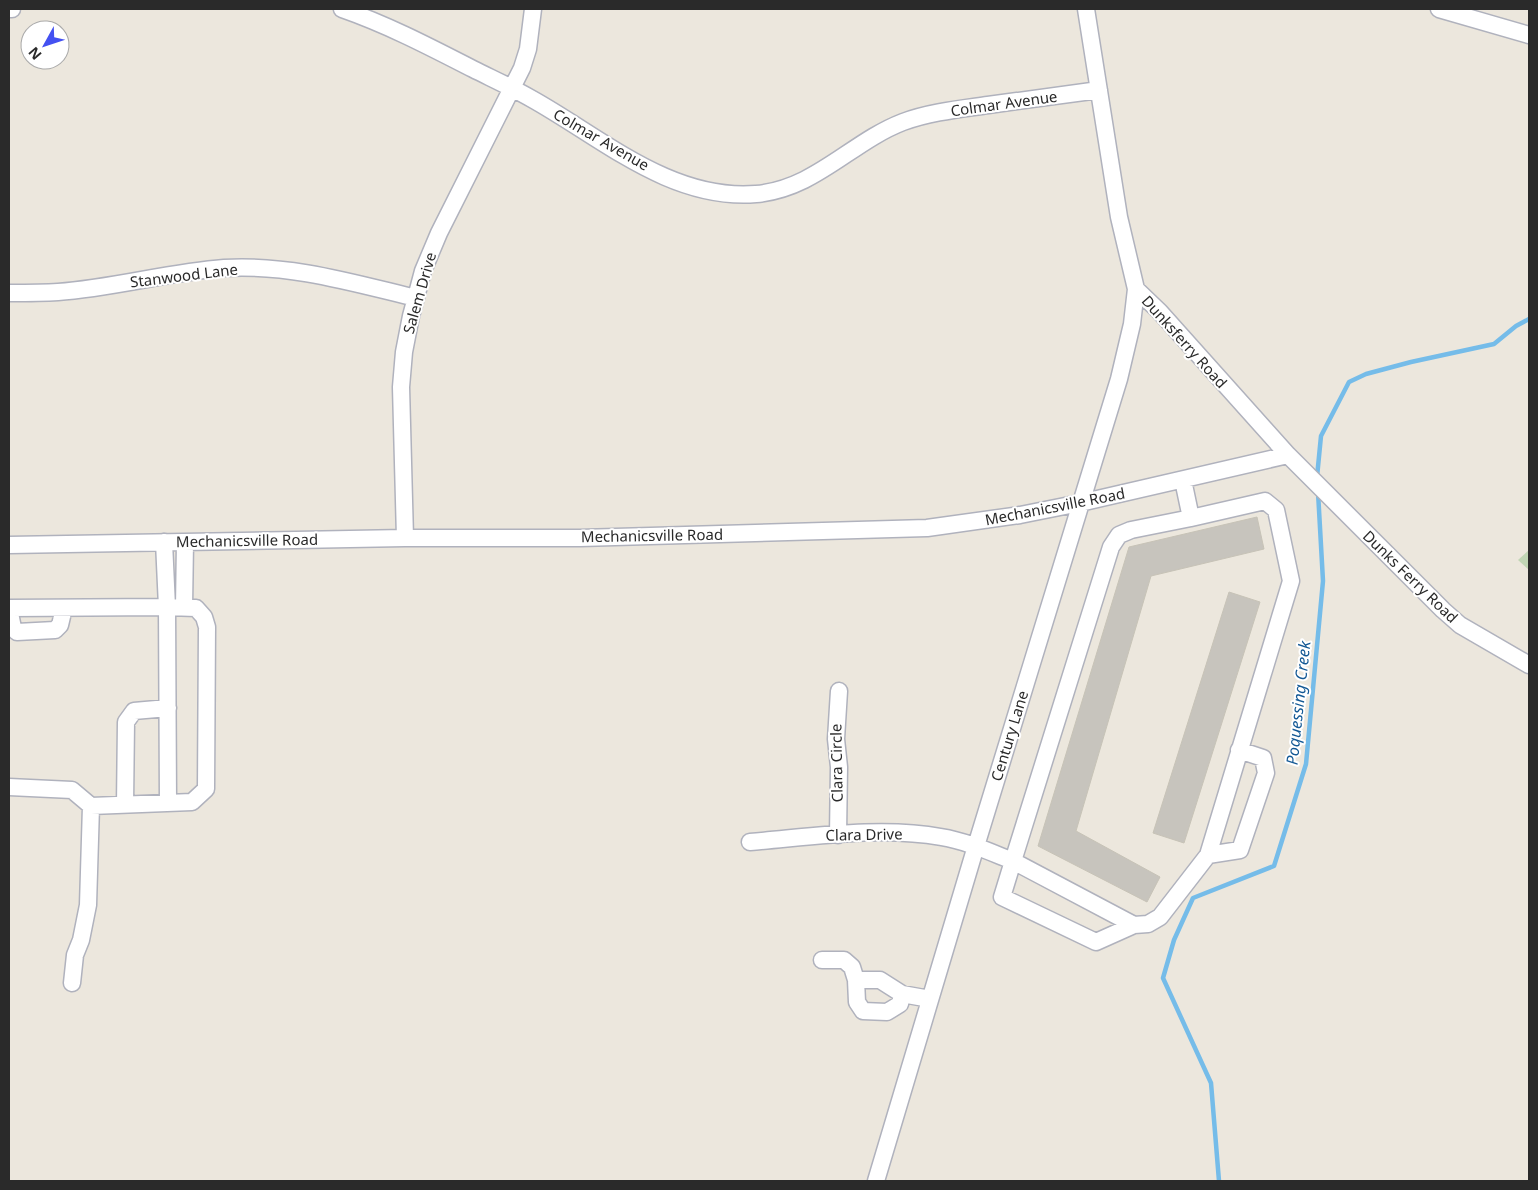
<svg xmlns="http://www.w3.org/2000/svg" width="1538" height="1190" font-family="'Noto Sans',sans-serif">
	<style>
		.cemetery { fill: #c1d5b5 }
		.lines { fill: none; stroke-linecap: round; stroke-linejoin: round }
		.stream { stroke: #75bce9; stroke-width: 4.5 }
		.building { fill: #c7c4bd; stroke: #c7c3b7 }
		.minor-casing { stroke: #b0b2bd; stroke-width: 19 }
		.minor { stroke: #fff; stroke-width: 16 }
		.labels { text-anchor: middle; stroke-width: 4; stroke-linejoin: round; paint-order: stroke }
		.street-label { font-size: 15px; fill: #2a2a2a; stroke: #fff }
		.water-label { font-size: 16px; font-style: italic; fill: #145995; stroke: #fff }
	</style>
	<rect width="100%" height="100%" fill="#ece7dd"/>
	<!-- cemetery -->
	<path class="cemetery" d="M1529,550V570L1518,560Z"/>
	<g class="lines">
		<!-- stream -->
		<path class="stream" d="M1317,477L1321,436L1349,382L1366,374L1411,362L1494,344L1516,326L1529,319
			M1219,1181L1211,1083L1163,978L1174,940L1193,898L1274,866L1306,764L1323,581L1318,492"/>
	</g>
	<!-- building -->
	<path class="building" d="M1257,517L1264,549L1151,576L1076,831L1160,877L1147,902L1038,846L1129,547Z
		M1229,592L1260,602L1184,843L1153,833Z"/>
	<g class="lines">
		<defs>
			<path id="minor" d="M9,9H12
				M342,9C388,25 430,47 473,69C493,79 513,88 532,99C602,138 671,201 756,194C815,189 851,142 903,122C930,112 960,109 988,105C1025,100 1062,95 1099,90
				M1086,9L1119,217L1136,289L1160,312L1288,455L1443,610L1460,625L1529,665
				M1439,9L1529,35
				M9,293C25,293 42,293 58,292C114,288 169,272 224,268C290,264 353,283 416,298
				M405,538L401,387L404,352L411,316L423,271L439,233L522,68L528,49L533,9
				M9,545L405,538H580L927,528L1020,515L1080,503L1288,455
				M184,607L185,542
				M9,608L167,607L164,542
				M9,608L13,628L17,632L55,630L60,625L64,608
				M9,787L72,790L91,806
				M125,805L126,722L134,711L168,708
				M838,835L839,767L836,739L839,691
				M750,842C811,837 880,826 941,837C966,841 990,852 1013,861L1111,547L1119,535L1131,530L1191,518L1183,480
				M1208,855L1240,850L1266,773L1263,758L1239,750
				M1134,925L1096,942L1002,897L1013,861L1134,925L1148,924L1160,917L1208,855L1291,581L1276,510L1265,501L1191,518
				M822,960H844L852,967L856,980H880L902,994L930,999
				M856,980L857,1002L863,1011L887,1012L900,1004L902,994
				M72,983L75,955L81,940L88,905L91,806L192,802L206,789L207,627L204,617L196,608L167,607L168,803
				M876,1181L976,846L1119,379L1132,324L1136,289"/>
		</defs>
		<!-- minor casing -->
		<use href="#minor" class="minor-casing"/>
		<!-- minor -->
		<use href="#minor" class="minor"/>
	</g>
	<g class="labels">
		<!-- street labels -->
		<g class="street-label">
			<text transform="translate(1004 104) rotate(-8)" y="5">Colmar Avenue</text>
			<text transform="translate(601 140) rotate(30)" y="5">Colmar Avenue</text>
			<text transform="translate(184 276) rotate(-7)" y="5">Stanwood Lane</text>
			<text transform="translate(420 293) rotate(-74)" y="5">Salem Drive</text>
			<text transform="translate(1184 342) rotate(48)" y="5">Dunksferry Road</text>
			<text transform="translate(1055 507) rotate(-11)" y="5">Mechanicsville Road</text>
			<text transform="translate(652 536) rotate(-1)" y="5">Mechanicsville Road</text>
			<text transform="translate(247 541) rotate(-1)" y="5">Mechanicsville Road</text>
			<text transform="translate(1410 577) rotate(44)" y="5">Dunks Ferry Road</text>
			<text transform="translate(1010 736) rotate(-73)" y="5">Century Lane</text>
			<text transform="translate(837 763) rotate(-91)" y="5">Clara Circle</text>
			<text transform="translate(864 835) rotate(-1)" y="5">Clara Drive</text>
		</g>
		<!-- water labels -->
		<g class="water-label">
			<text transform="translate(1298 703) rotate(-84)" y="6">Poquessing Creek</text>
		</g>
	</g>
	<!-- border -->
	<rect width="1538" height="1190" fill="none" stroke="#2a2a2a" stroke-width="20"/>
	<!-- north arrow -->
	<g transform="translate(45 45) rotate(230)"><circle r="24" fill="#ffffff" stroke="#aaaaaa"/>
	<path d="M0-4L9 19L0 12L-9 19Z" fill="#4451f1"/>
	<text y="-8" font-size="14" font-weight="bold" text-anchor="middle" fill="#2a2a2a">N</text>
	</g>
</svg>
